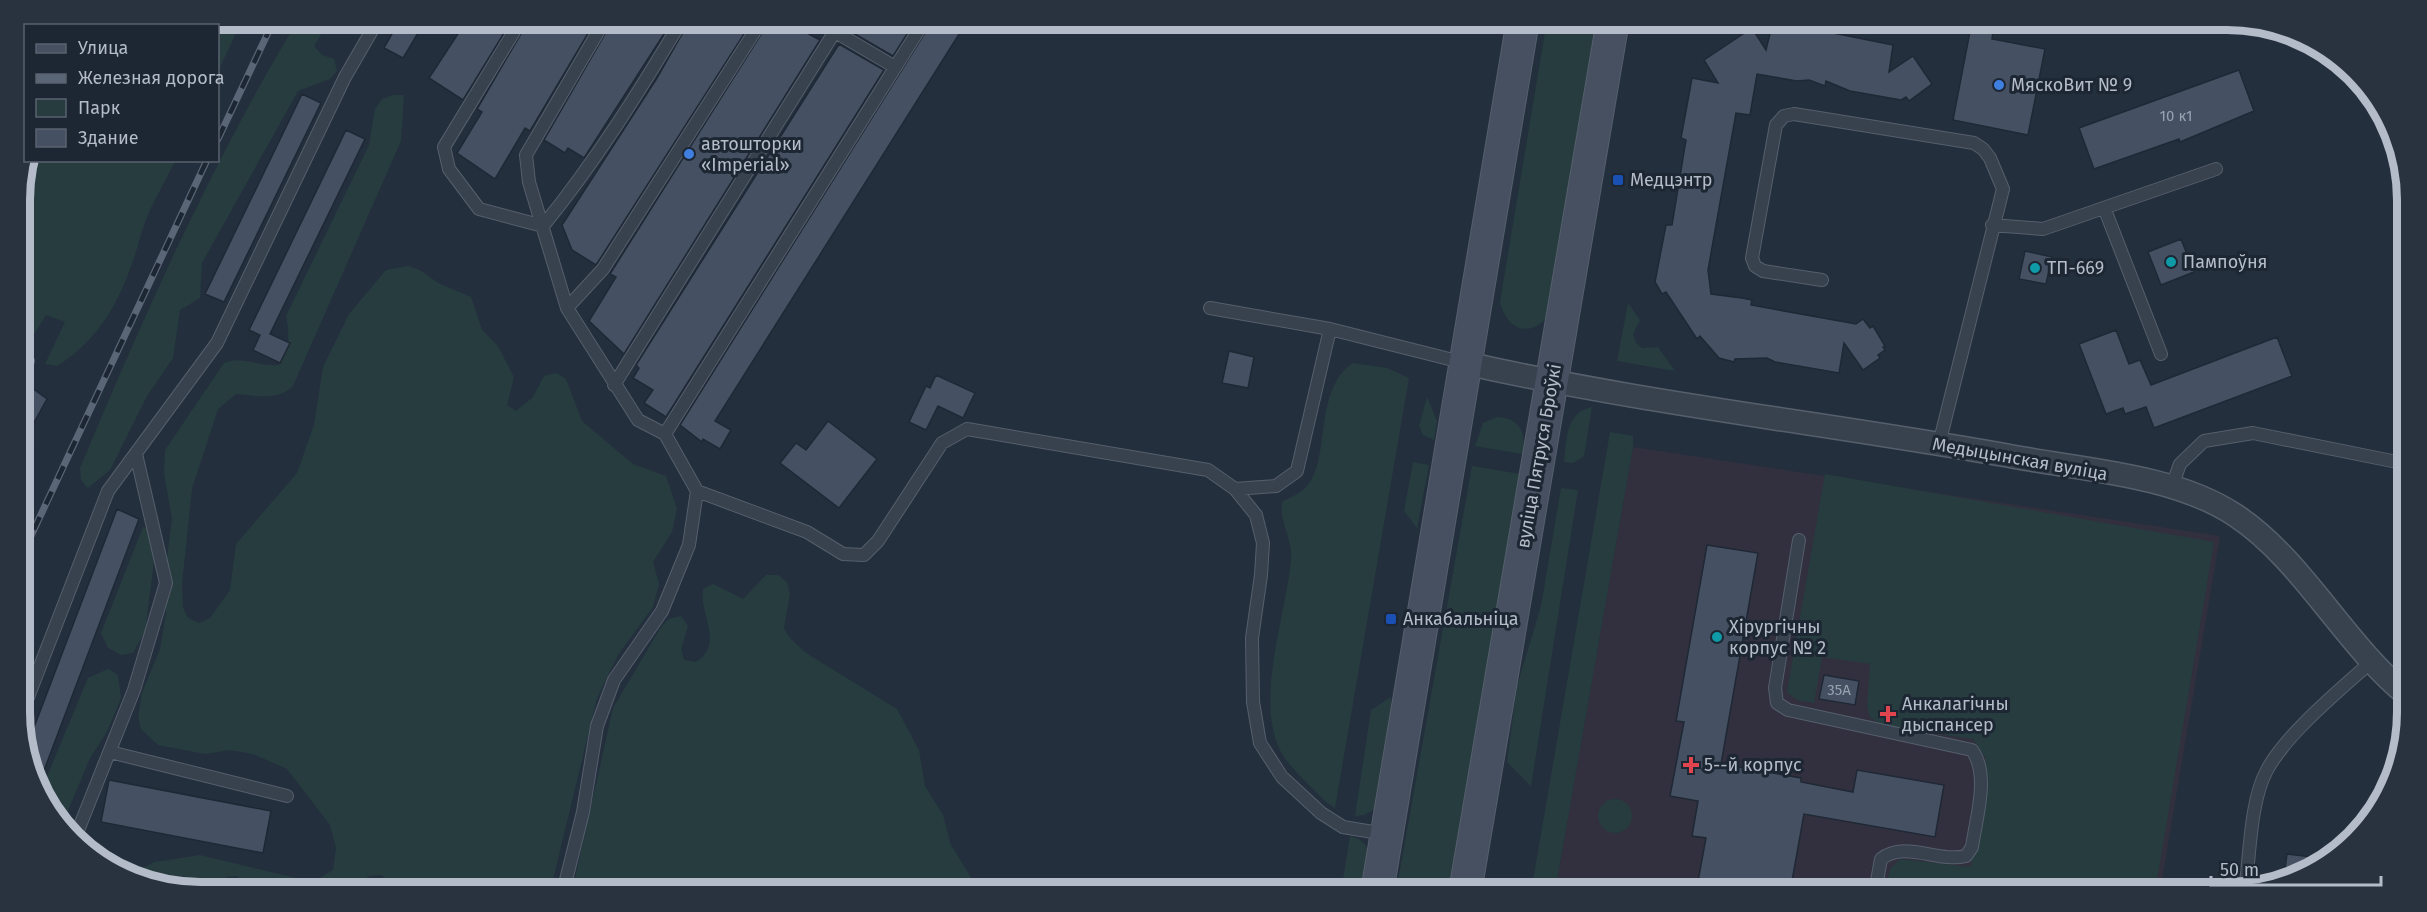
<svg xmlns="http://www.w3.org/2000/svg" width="2427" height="912" font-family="'Fira Sans',sans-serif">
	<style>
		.medical { fill: #32303f }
		.green { fill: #263c3f }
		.building { fill: #455162; stroke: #1f2835; stroke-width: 1.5 }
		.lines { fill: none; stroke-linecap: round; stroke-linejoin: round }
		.lane-casing { stroke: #565f6c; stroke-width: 14 }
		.street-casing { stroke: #565f6c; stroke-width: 25 }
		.secondary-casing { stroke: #565f6c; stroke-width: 34 }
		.lane { stroke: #38414e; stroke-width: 12 }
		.street { stroke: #38414e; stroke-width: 22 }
		.secondary { stroke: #465061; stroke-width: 32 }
		.rail-casing { stroke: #5a6575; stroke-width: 7 }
		.rail { stroke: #1d2633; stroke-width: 4.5; stroke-dasharray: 14; stroke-linecap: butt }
		.shop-dot { fill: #3f7fe0; stroke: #1d2633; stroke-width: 2 }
		.transit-dot { fill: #1a4fb4; stroke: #1d2633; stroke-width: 2 }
		.culture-dot { fill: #0f9aa8; stroke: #1d2633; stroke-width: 2 }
		.health-dot { fill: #e0444e; stroke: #1d2633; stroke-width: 2 }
		.labels { text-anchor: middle; stroke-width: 6; stroke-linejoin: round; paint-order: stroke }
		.number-label { font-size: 15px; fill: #98a1af }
		.poi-label { font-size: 18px; fill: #b4bcc9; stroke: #1d2633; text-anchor: start }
		.street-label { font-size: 18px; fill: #b4bcc9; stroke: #1d2633 }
		.rim { fill: none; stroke: #b4bcc9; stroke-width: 8 }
	</style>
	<rect width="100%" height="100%" fill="#242f3e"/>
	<!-- medical -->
	<path class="medical" d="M1633,447L2220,536L2160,892H1555Z"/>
	<!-- green -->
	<path class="green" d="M200,20H242L218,72V26L170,25Z
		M298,20H330L314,46L322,55L334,59L337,71L330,79L298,91L202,263L200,298L180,310L173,358L147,396L110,470L88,488L81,480L80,468C144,315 212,162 298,20Z
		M1547,20H1599L1549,315C1530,339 1507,330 1500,302Z
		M393,95H404L401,141L293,386C278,401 257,396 236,394L218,409L192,489L182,584L183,607L188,618L199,623L210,618L230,590L236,544L297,473L314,425L323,367L349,314L386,270L408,266L420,270L438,283L471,297L482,330L498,346L514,377L507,405L516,411L533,397L544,376L556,373L566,379L582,421L633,464L666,476L677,509L672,532L653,562L659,584L653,607L618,655L597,698L550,892H403L402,889L381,875L369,876L348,892H245L238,876L226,877L218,886L206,889L184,876C168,881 152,889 137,879L135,872L155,862L200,855L313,882L333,870L336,848L330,825L287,769L253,754L229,750L205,754L158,745L141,729L138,717L142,693L160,649L166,614V566L172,519L164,473L165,450L224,363C241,355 259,367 279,365C290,347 290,337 286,316L369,145L375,109L382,99Z
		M27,161H175C165,183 149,207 142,231C127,286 107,335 57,366L45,364L65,322L46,315L21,355L20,188Z
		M1628,303L1640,320L1633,334L1636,343L1642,348L1658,347L1675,371L1617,361Z
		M1353,363L1387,368L1409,378L1335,808L1326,802C1313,788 1288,767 1280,750C1255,699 1286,615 1291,560C1293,539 1279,523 1282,502C1288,498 1297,495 1303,490C1333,466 1311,390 1353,363Z
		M1427,397L1437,421L1434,440L1423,435L1419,426Z
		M1592,407L1584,456L1573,463L1564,462C1567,439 1565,413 1592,407Z
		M1497,417C1520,418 1526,432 1523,454L1475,446L1483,423Z
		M1610,432L1633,436V447L1555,892H1531Z
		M1413,462L1429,465L1417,528L1404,511Z
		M1472,466L1520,474L1449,892H1396Z
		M1825,474L2214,542L2155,892H1885L1890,869L1900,859L1971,867L1985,775V758L1973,739L1882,726L1870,717L1867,706L1870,664L1822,657L1814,703L1797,700L1787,692Z
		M1561,488L1578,490L1531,786L1507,762L1517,686L1541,606Z
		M143,527L149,530L154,562L145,632L133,653L121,655L108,648L101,633Z
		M766,575H778L787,582L790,594L784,628L789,637L806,653L897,709L919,750L925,786L943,815L951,845L980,892H572L613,708L661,627L669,619L681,616L688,626L681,649L684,660L696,662C725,643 699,616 703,589L713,584L743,599Z
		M108,669L118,675L121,698L107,732L90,758L62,825L43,786L88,678Z
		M1391,697L1392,727L1381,806L1364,815L1355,816L1371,710Z
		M1598 816a17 17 0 1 1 34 0a17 17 0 1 1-34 0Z
		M1350,836C1378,842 1370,871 1366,892H1341Z"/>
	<!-- building -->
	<path class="building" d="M400,20H426L403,58L384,48Z
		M467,20H512L463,100L429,78Z
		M529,20H596L530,131L525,128L495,179L457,153L482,112L477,109Z
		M613,20H673L584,158L568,148L565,153L544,140Z
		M690,20H753L596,265L572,250L562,225L657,78Z
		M770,20H783L820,40L624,354L589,321L616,277L610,274Z
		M854,20H916L893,56L848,30Z
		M933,20H968L715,421L731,430L720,449L703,439L702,442L680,425Z
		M1773,21L1893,45L1889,72L1913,56L1932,84L1909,101L1906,97L1901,100L1850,91L1826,81L1825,86L1809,80L1797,81L1757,74L1750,115L1736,113L1708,270L1711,294L1742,298L1752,300L1751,305L1856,324L1863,319L1870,328L1873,326L1885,346L1883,347L1885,350L1878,355L1880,358L1863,370L1844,343L1839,373L1775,362L1767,358L1735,359L1734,362L1719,358L1700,336L1697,339L1666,292L1662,294L1655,282L1666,225H1672L1686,140L1681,138L1692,78L1718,83L1704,60L1752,28L1766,50Z
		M1972,21L1994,25L1992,39L2045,49L2028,135L1953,120Z
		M839,44L884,70L666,417L644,403L653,390L633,378L639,368L636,365Z
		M2239,70L2254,111L2180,142L2179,139L2094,169L2079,128Z
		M302,94L321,103L224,302L205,294Z
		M346,130L365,139L270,334L290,343L280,363L253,350L260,335L249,330Z
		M2181,239L2194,272L2161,285L2148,252Z
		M2025,251L2052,257L2046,284L2019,279Z
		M2116,330L2129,364L2140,360L2151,385L2277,337L2292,376L2154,428L2146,407L2125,414L2123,408L2106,414L2079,344Z
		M1229,351L1254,357L1248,388L1222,383Z
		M936,375L975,393L963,418L938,406L926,430L909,422L926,386L930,388Z
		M28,385L47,399L21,446V398Z
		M828,421L877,459L839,508L780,463L796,443L806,450Z
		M117,509L139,519L40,781L25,751Z
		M1707,545L1758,553L1721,764L1801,778V782L1853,792L1857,770L1944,785L1935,837L1804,814L1790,892H1696L1706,838L1692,836L1698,801L1670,796L1684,722L1676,721Z
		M1824,675L1859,681L1855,705L1819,699Z
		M109,780L271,811L263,853L101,822Z
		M2287,854L2329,859L2283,883Z"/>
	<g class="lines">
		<defs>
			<path id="lane" d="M521,20L444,147L449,169L479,209L543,226C596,161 639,92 682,20
				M605,20L526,155L529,182L567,308L638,420L665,434L925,20
				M815,20L895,67
				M2105,210L2161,354
				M1992,225L2043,229L2216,169
				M1822,280L1763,271L1755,266L1752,258L1776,125L1784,116L1794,114L1974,143L1983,149L1990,158L2003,189L1939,444
				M567,308L603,269L762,20
				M1210,308L1330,329L1465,363
				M21,374L28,361
				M614,385L842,20
				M2172,486L2180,464L2204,441L2253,433L2407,464
				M1235,489L1276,486L1297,471L1330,329
				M697,491L807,532L843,554L864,555L878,541L942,443L967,429L1208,470L1235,489L1256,515L1263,543L1261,575L1252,638L1253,702L1260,743L1282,777L1321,813L1343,827L1385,834
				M1799,540L1775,688L1777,703L1788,710L1972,750C1990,775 1976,818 1972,847L1966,856C1938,863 1905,840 1881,859L1875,892
				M23,710L108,491L217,343L345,77L378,20
				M110,752L287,796
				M75,838L134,690L166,583L136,454
				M2245,891C2250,855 2250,801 2267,770C2287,733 2340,690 2372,661
				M563,892L583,812L597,726L614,680L662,611L689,545L697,491L665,434"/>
			<path id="street" d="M1465,363C1646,404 1832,424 2015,457C2085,470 2174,475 2235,515C2302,559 2344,644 2407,695"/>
			<path id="secondary" d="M1377,892L1523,20
				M1465,892L1613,20"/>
		</defs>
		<!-- lane casing -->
		<use href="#lane" class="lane-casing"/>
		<!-- street casing -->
		<use href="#street" class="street-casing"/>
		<!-- secondary casing -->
		<use href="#secondary" class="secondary-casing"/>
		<!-- lane -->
		<use href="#lane" class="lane"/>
		<!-- street -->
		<use href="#street" class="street"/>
		<!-- secondary -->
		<use href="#secondary" class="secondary"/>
		<defs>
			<path id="rail" d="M218,139L274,20
				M22,555L207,160"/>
		</defs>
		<!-- rail casing -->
		<use href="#rail" class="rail-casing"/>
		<!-- rail -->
		<use href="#rail" class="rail"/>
	</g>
	<!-- markers -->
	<g class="shop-dot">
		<circle cx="1999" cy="85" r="6"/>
		<circle cx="689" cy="154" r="6"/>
	</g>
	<g class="transit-dot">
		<rect x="1612" y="174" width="12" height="12" rx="3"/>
		<rect x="1385" y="613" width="12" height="12" rx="3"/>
	</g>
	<g class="culture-dot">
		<circle cx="2171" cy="262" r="6"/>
		<circle cx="2035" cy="268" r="6"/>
		<circle cx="1717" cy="637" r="6"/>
	</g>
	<g class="health-dot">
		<path d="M1885 705h6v6h6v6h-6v6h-6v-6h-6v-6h6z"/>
		<path d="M1688 756h6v6h6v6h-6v6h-6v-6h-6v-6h6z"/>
	</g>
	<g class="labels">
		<!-- number labels -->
		<g class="number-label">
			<text x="2176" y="121">10 к1</text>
			<text x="1839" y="695">35А</text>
		</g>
		<!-- poi labels -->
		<g class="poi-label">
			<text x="2011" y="91">МяскоВит № 9</text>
			<text x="701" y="150">автошторки<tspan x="701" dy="21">«Imperial»</tspan></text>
			<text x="1630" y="186">Медцэнтр</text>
			<text x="2183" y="268">Пампоўня</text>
			<text x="2047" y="274">ТП-669</text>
			<text x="1403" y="625">Анкабальніца</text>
			<text x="1729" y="633">Хірургічны<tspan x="1729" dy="21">корпус № 2</tspan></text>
			<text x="1902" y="710">Анкалагічны<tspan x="1902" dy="21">дыспансер</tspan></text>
			<text x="1704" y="771">5--й корпус</text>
		</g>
		<!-- street labels -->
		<g class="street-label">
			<text transform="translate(1539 456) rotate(-80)" y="6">вуліца Пятруся Броўкі</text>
			<text transform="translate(2020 459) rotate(10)" y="6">Медыцынская вуліца</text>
		</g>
	</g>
	<!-- crop -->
	<path d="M0 0H2427V912H0ZM200 30H2227A170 170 0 0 1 2397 200V712A170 170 0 0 1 2227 882H200A170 170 0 0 1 30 712V200A170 170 0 0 1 200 30Z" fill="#29323f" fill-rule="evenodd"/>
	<path class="rim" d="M200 30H2227A170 170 0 0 1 2397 200V712A170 170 0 0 1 2227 882H200A170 170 0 0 1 30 712V200A170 170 0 0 1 200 30Z"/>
	<!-- legend -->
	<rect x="24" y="24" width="195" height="138" fill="#1d2633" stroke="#59626f" stroke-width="1.5"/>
	<rect x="36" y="44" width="30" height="9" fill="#465061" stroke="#59626f" stroke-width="1.5"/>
	<text x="78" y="54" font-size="18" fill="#b4bcc9">Улица</text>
	<rect x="36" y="74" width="30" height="9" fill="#5a6575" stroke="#59626f" stroke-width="1.5"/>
	<text x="78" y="84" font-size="18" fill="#b4bcc9">Железная дорога</text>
	<rect x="36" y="99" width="30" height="18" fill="#263c3f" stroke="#59626f" stroke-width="1.5"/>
	<text x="78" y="114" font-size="18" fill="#b4bcc9">Парк</text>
	<rect x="36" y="129" width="30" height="18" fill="#455162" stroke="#59626f" stroke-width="1.5"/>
	<text x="78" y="144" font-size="18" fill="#b4bcc9">Здание</text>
	<!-- scale -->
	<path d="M2211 876v9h170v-9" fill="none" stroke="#b4bcc9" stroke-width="3"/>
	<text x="2220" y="876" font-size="18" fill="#b4bcc9" stroke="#1d2633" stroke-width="4.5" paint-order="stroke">50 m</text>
</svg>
